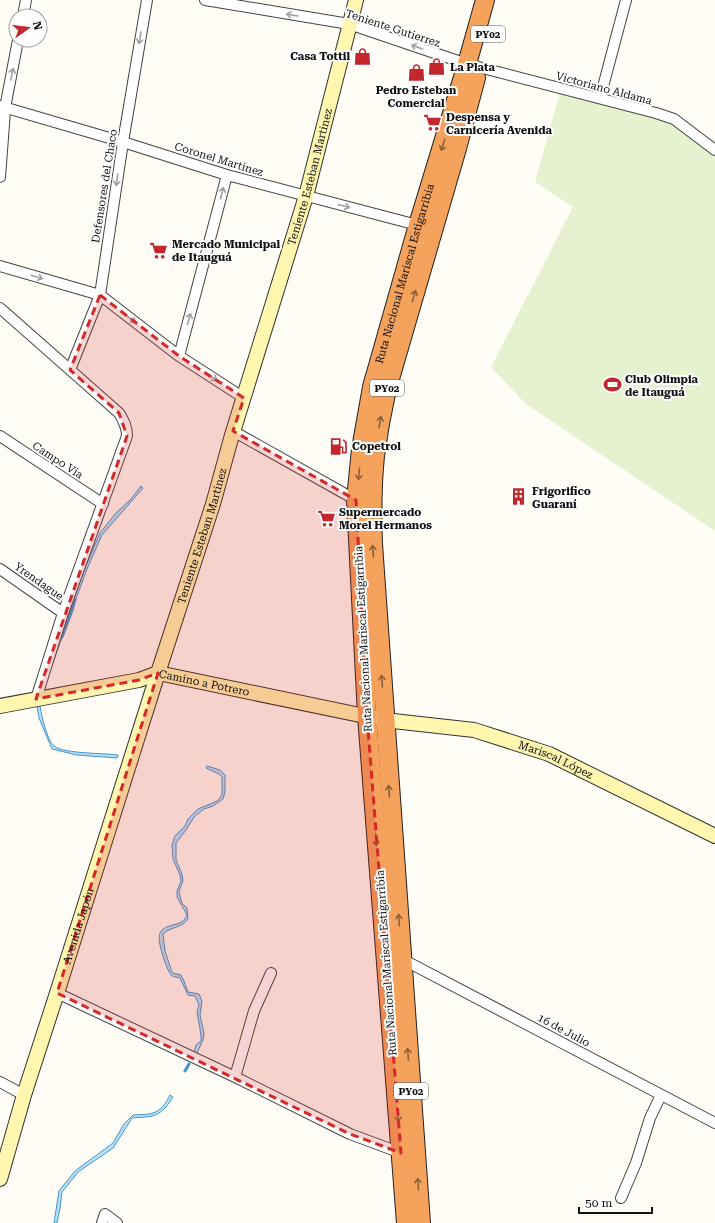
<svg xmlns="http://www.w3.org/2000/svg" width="715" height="1223" font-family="'Roboto Serif',serif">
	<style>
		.pitch { fill: #e6f2cf }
		.water { fill: #b9e0f7; stroke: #3f96cf }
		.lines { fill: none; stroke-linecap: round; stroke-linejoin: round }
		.stream { stroke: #3f96cf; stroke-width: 3 }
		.street-casing { stroke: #444; stroke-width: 12 }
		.secondary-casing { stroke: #333; stroke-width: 16 }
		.highway-casing { stroke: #222; stroke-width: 20 }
		.street { stroke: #fff; stroke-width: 10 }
		.secondary { stroke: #fff6b0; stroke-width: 14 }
		.highway { stroke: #f5a25d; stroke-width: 18 }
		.oneway { stroke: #a0a0a0 }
		.oneway2 { stroke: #8e613b }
		.marked { fill: #d62828; fill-opacity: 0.2; stroke: #d62828; stroke-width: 3; stroke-dasharray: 8 5; stroke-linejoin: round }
		.labels { text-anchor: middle; stroke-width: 4; stroke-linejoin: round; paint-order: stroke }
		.shield { fill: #fff; stroke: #585858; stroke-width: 1 }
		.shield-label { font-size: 10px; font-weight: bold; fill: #111 }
		.street-label { font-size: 11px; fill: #111; stroke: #fff }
		.poi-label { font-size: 11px; font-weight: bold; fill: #111; stroke: #fff; text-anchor: start }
	</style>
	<rect width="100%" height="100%" fill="#fffdf5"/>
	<!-- pitch -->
	<path class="pitch" d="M560,92L676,123L715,152V531L526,404L491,367L573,207L535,182Z"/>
	<!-- water -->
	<path class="water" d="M141,486L143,488L102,535L87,569L48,676L47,675L85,568L100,533L115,514L131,499Z
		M40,705C41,715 47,740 54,746C64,754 104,753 118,755L117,758L77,755L52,749L39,718L37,706Z
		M207,766L220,770L225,775V792L223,799L213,806L204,809L194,817L186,830L176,843V860L182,874L183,881L179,891L180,896L182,903L187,908L188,919C182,928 170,927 163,934L165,951L172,972L173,973L181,975L184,981L188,992L199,994L202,1001L200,1015L204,1033L203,1040L197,1053L194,1052L196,1045L201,1041V1035L197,1012L199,1005L195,996L188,995L180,978C177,977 173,977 171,975C167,970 156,940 160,933C165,922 183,928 187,915L177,897V891L181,881L180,875L173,859L172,845L175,836L185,826L188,819L198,809L217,801L220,798L222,794V777L219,774L206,768Z
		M170,1095L173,1097C166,1108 159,1117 145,1117C140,1118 137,1117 132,1118L113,1148L78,1172L62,1192L60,1208L57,1223H54L59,1191L75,1171L113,1143L124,1124L133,1115C153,1114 160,1115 170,1095Z"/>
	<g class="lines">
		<!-- stream -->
		<path class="stream" d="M71,613L75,600
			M62,637L71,613
			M185,1071L189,1064"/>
		<defs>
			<path id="street" d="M205,0L349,24L467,64L656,113L674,119L715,150
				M23,16L26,0
				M600,98L626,0
				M0,106L123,142L227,175L421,226
				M0,119L5,108L18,40
				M0,177L5,111
				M0,266L100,295L179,356L244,398
				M0,308L119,413C124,421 127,427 127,436L63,613L36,699
				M179,356L227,175
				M70,370L100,295L123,142L147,0
				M233,431L356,500
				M0,436L103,504
				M0,569L63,613
				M402,959L715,1123
				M57,993L235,1077L350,1134L401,1153
				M235,1077L254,1011L271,973
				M0,1082L24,1095
				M621,1198L636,1163L650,1118L661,1095
				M102,1223L105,1214L117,1223"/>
			<g id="secondary">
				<path id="s1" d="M0,706L139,680L158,673L384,720L474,730L549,754L715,836"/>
				<path id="s2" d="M0,1179L24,1095L57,993L158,673L213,504L232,435L306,196L356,0"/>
			</g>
			<g id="highway">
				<path id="s3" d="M406,1223L367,716L356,500L361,449L372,387L418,225L467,64L485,0"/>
				<path d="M421,1223L373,544C372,515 372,485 375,456C378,433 382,411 387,389L456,152L476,78"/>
			</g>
		</defs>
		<!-- street casing -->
		<use href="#street" class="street-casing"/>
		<!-- secondary casing -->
		<use href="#secondary" class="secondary-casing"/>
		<!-- highway casing -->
		<use href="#highway" class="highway-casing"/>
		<!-- street -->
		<use href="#street" class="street"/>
		<!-- secondary -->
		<use href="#secondary" class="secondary"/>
		<!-- highway -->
		<use href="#highway" class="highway"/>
	</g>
	<!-- one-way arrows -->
	<defs><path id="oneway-shaft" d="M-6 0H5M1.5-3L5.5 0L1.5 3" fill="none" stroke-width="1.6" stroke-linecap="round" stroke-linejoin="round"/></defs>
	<g class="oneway">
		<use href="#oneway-shaft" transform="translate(292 15) rotate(-170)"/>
		<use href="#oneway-shaft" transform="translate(140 38) rotate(100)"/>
		<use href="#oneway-shaft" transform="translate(417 47) rotate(-161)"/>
		<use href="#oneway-shaft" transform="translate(12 74) rotate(-79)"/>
		<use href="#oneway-shaft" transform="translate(117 180) rotate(98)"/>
		<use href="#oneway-shaft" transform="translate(222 193) rotate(-75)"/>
		<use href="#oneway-shaft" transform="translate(344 206) rotate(15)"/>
		<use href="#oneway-shaft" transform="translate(37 277) rotate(17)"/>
		<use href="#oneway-shaft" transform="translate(131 319) rotate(38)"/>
		<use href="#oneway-shaft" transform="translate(189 319) rotate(-75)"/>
		<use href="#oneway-shaft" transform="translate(212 377) rotate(33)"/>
	</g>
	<g class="oneway2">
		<use href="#oneway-shaft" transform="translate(443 145) rotate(107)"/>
		<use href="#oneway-shaft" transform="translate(414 296) rotate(-74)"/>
		<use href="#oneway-shaft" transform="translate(380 422) rotate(-80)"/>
		<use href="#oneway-shaft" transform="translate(359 474) rotate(95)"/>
		<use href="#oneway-shaft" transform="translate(373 551) rotate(-94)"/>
		<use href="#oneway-shaft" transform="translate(382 681) rotate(-94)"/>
		<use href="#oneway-shaft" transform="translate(389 791) rotate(-94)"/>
		<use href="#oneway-shaft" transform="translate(376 840) rotate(86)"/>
		<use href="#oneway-shaft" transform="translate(399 920) rotate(-94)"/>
		<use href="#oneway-shaft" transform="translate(408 1054) rotate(-94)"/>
		<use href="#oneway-shaft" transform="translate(398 1116) rotate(85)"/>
		<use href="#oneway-shaft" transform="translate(418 1184) rotate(-94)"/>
	</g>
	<!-- marked area -->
	<path class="marked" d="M100,295L179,356L244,398L233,431L356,500L367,716L401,1153L350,1134L57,993L158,673L139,680L36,699L127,436L119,413L70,370Z"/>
	<!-- icons -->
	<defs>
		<symbol id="shop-bare" viewBox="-9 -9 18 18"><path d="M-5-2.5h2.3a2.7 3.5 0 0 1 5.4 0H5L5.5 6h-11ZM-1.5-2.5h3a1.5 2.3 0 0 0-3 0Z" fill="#c4262e" stroke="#fff" stroke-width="2.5" paint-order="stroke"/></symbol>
		<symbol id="supermarket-bare" viewBox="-9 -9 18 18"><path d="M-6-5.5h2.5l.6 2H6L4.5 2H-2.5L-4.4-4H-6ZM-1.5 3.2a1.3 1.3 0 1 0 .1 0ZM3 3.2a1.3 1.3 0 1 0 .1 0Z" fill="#c4262e" stroke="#fff" stroke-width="2.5" paint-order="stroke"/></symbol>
		<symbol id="stadium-bare" viewBox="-9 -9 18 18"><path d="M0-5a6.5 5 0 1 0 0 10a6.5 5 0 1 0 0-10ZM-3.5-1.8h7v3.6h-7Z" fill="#c4262e" stroke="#fff" stroke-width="2.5" paint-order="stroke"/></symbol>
		<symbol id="fuel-bare" viewBox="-9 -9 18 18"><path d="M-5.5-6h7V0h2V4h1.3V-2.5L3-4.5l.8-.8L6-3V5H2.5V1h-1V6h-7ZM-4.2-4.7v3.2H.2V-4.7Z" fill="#c4262e" stroke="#fff" stroke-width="2.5" paint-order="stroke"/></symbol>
		<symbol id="building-bare" viewBox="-9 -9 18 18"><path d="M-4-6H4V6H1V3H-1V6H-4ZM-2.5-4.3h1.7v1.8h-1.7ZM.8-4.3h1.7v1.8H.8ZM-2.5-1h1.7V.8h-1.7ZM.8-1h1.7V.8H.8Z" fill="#c4262e" stroke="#fff" stroke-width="2.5" paint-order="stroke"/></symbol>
	</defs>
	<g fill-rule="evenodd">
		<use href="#shop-bare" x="350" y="44" width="25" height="25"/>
		<use href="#shop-bare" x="424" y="54" width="25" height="25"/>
		<use href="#shop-bare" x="404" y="60" width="25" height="25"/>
		<use href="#supermarket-bare" x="420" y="110" width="25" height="25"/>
		<use href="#supermarket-bare" x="146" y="238" width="25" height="25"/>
		<use href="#stadium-bare" x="600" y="372" width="25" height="25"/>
		<use href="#fuel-bare" x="326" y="434" width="25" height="25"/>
		<use href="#building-bare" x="506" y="484" width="25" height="25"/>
		<use href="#supermarket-bare" x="314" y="506" width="25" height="25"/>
	</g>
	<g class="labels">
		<!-- shield labels -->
		<g class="shield">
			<rect x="471" y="26" width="34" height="16" rx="3"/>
			<rect x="370" y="380" width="34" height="16" rx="3"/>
			<rect x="394" y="1083" width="34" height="16" rx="3"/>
		</g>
		<g class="shield-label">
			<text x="488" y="38">PY02</text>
			<text x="387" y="392">PY02</text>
			<text x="411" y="1095">PY02</text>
		</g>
		<!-- street labels -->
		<g class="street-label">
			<text transform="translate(393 28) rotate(18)" y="4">Teniente Gutierrez</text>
			<text transform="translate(604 88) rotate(15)" y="4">Victoriano Aldama</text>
			<text transform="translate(219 159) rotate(17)" y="4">Coronel Martinez</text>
			<text dy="4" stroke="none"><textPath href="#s2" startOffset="1049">Teniente Esteban Martinez</textPath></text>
			<text transform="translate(104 186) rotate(-81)" y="4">Defensores del Chaco</text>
			<text dy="4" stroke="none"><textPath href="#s3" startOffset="957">Ruta Nacional Mariscal Estigarribia</textPath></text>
			<text transform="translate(58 460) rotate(33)" y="4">Campo Via</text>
			<text dy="4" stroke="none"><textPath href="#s2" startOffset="674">Teniente Esteban Martinez</textPath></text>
			<text transform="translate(39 581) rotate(35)" y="4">Yrendague</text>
			<text transform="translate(363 639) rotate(-93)" y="4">Ruta Nacional Mariscal Estigarribia</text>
			<text dy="4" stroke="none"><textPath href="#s1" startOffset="209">Camino a Potrero</textPath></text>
			<text dy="4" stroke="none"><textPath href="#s1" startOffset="570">Mariscal López</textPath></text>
			<text dy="4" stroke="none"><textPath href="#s2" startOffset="265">Avenida Japón</textPath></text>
			<text transform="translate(386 963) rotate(-94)" y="4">Ruta Nacional Mariscal Estigarribia</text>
			<text transform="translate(564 1030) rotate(28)" y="4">16 de Julio</text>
		</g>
		<!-- poi labels -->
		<g class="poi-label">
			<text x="350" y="60" text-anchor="end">Casa Tottil</text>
			<text x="450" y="71">La Plata</text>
			<text x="416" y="94" text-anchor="middle">Pedro Esteban<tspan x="416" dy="13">Comercial</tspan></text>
			<text x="446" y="121">Despensa y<tspan x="446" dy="13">Carnicería Avenida</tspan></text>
			<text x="172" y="248">Mercado Municipal<tspan x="172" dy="13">de Itauguá</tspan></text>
			<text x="625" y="383">Club Olimpia<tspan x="625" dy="13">de Itauguá</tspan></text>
			<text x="352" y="450">Copetrol</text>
			<text x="532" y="495">Frigorifico<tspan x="532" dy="13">Guaraní</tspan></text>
			<text x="339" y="516">Supermercado<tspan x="339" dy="13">Morel Hermanos</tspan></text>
		</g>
	</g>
	<!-- north arrow -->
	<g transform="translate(28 28) rotate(76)"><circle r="19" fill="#ffffff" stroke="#a0a0a0"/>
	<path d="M0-3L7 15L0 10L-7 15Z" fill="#c4262e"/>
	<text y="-6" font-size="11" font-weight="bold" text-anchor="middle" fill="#111111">N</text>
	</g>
	<!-- scale -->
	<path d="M579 1207v6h73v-6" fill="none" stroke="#111111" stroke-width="2"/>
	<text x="585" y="1207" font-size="12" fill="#111111" stroke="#ffffff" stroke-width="3" paint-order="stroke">50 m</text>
</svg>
